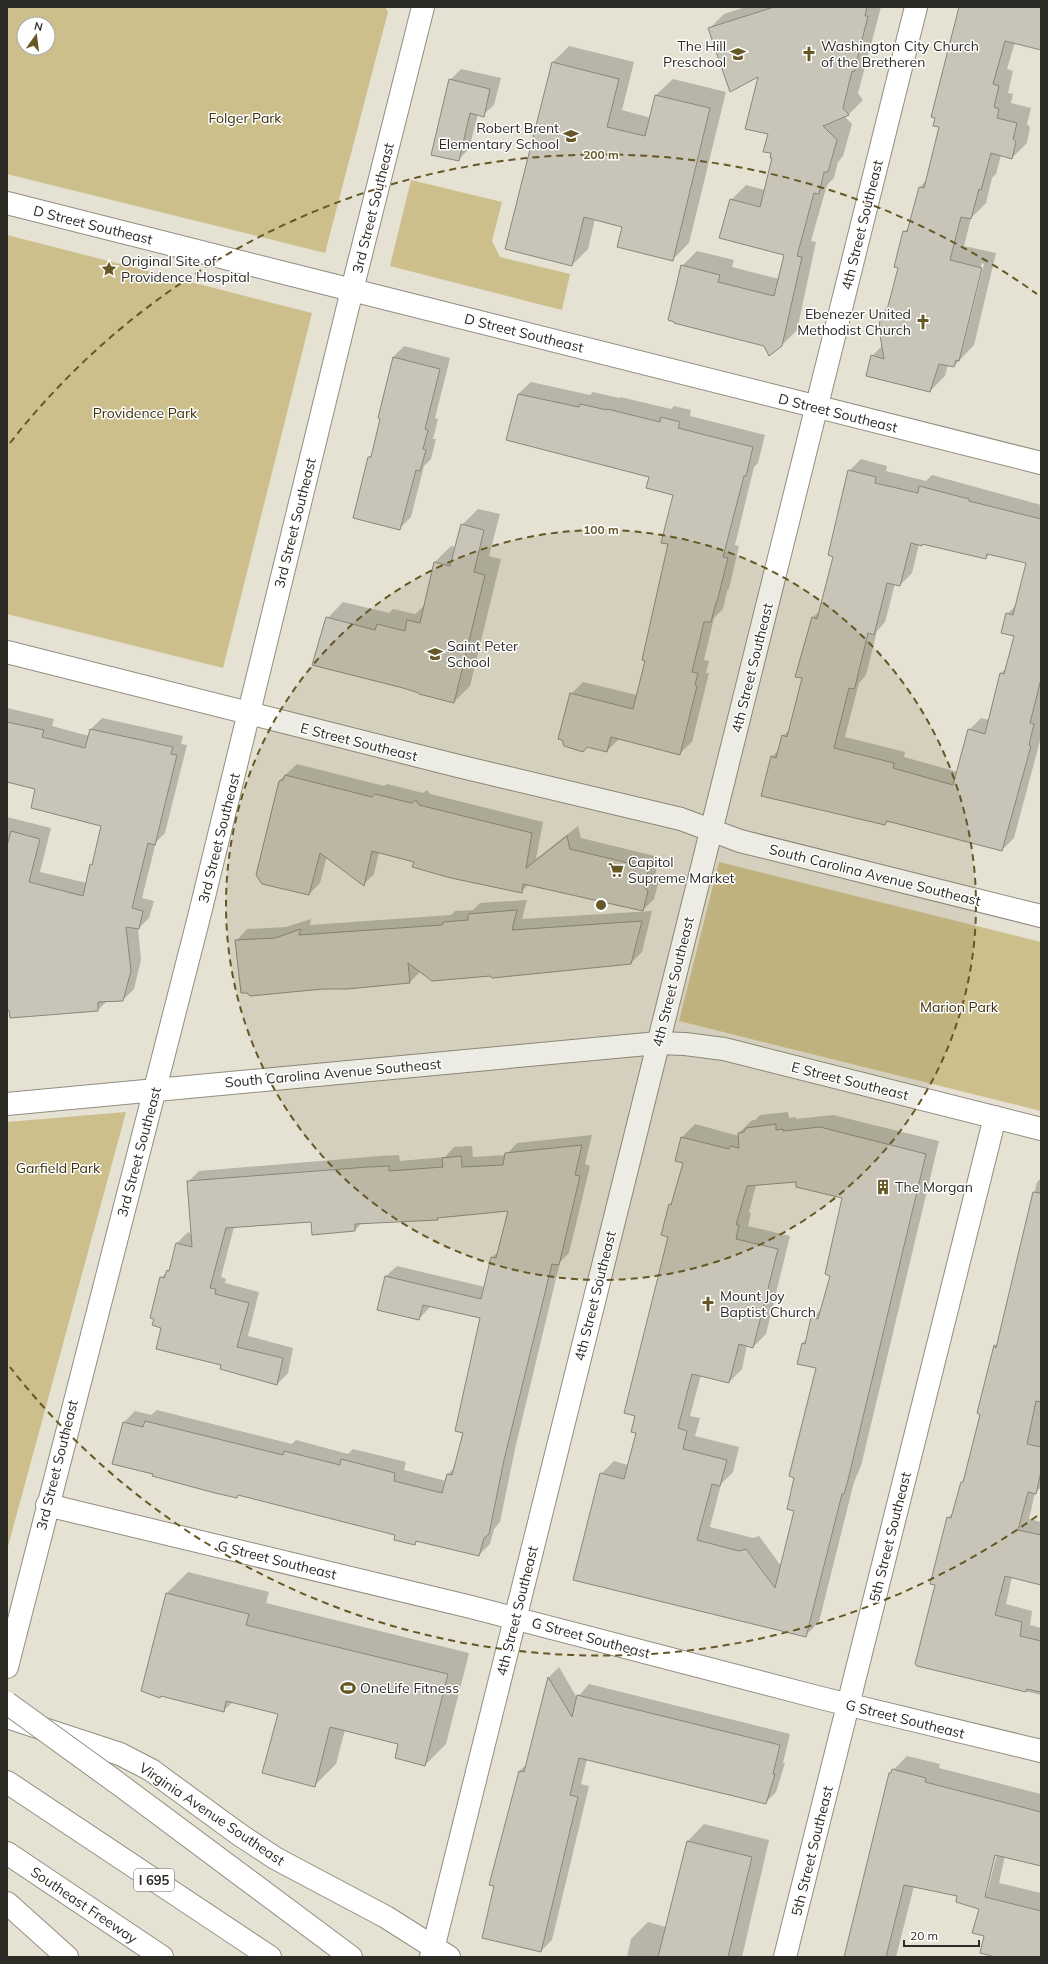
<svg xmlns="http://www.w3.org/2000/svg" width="1048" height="1964" font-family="Mulish,sans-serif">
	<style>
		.green { fill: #cdbf8b; fill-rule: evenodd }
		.shadow { fill: #0003; fill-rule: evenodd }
		.building { fill: #c8c4b7; stroke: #8a877a; fill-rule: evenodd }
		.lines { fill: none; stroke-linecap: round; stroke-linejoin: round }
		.minor-casing { stroke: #918e81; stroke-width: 24 }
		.tertiary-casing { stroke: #918e81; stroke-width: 24 }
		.secondary-casing { stroke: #918e81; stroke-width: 24 }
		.motorway-casing { stroke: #918e81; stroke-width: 24 }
		.minor { stroke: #fff; stroke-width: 22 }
		.tertiary { stroke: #fff; stroke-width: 22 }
		.secondary { stroke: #fff; stroke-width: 22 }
		.motorway { stroke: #fff; stroke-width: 22 }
		.motorway-bridge-casing { stroke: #918e81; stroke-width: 24; stroke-linecap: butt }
		.motorway-bridge { stroke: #fff; stroke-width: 22 }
		.ring { fill: none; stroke: #665825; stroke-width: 2; stroke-dasharray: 7 5 }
		.labels { text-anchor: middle; stroke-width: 3; stroke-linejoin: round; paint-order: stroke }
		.shield { fill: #fff; stroke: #6c6b67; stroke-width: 1 }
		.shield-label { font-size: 13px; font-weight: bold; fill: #2d2b26 }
		.poi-label { font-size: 14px; fill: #2d2b26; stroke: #fff; text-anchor: start }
		.park-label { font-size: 14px; fill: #39300c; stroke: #fff }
		.street-label { font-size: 14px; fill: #2d2b26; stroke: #fff }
		.centre { fill: #665825; stroke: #fff; stroke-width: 2 }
		.ring-label { font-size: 12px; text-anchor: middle; font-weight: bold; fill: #665825; stroke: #fff; stroke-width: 3; stroke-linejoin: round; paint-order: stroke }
	</style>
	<rect width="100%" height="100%" fill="#e5e1d3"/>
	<!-- green -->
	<path class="green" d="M7,7H385L388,12L325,253L7,174ZM24,24H48V48H24Z
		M411,180L502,202L492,241L500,257L570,274L562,310L390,266Z
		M7,235L312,313L223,668L7,614Z
		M719,862L1041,942V1111L679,1021Z
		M126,1112L7,1550V1122Z"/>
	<!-- shadow -->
	<path class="shadow" d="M745,7H881L858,93L863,100L848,115L844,116L852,124L843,156L838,162L834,178L827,185L811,241L816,242L797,330L781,346L764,345L682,266L697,251L734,260L732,267L779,279L785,254L731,200L746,185L765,190L773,158L760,76L709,29L724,14Z
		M965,7H1041V47L1015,42L1007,69L1013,71L1008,93L1013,94L1011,103L1031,108L1027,124L1030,127L1027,143L1012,158L1001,155L996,174L992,178L986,203L971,218L964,246L996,253L974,345L954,366L948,365L945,376L930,391L872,356L883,345L889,306L899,268L904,232L910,226L920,187L927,179L941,127ZM982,263L984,264L962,351H960Z
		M569,46L634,62L622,110L651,118L656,95L673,79L726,92L689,243L672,260L623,226L595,219L588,249L572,265L553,62Z
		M461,69L501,78L494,105L483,115L478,114L469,149L458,160L450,80Z
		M404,346L450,358L435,418L438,419L433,439H436L431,459L424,466L411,517L400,528L369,457L373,454L393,357Z
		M531,382L590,395L593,392L619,398L620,397L671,409L674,406L691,410L690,416L765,435L758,463L754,467L735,545L739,546L729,589L727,591L723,609L714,618L704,660L709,661L706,673H709L692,742L679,754L620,738L607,751L571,694L583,682L637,695L646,660L669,544L675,494L650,476L518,394Z
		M861,459L887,466L886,471L926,481L932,475L1041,505V737L1014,838L1002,850L889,820L885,824L772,757L779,749L783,736L791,728L803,678L812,618L821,610L834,556L849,471ZM923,543L986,558L990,553L1027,563L1017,604L1007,614L1016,636L1007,667L1001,673L989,720L981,718L969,730L958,772L904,757L905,752L845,737L859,683L866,675L877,631L885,622L895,584L900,585L912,573L919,544Z
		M478,509L500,514L489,556L501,559L470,686L454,702L314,664L324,622L343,602L389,613L393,609L415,614L425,605L435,562L451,546L456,547L462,525Z
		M7,708L54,719L52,726L89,736L91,729L102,718L183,736L181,744L187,745L165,833L156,842L142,898L154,901L149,918L138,929L141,960L134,989L123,1000L107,1001L98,1010L7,1009V817L51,828L40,872L87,883L91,865L94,861L103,825L37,788L7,781Z
		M297,764L384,786L387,784L423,793L427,790L430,794L543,822L536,859L578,826L581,838L659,857L655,876L659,880L654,899L643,910L529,884L521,892L379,852L374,874L363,885L327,856L320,883L309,894L279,781Z
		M527,900L522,919L652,911L642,952L631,963L490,975L421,971L410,982L250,995L237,940L247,929L286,927L311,919L310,925L451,915L455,911L473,910L480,903Z
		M788,1112L789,1118L796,1117V1119L833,1115L939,1141L861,1466L854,1482L819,1622L806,1635L601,1474L614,1461L628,1465L637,1432L669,1236L670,1205L673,1201L684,1162L682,1137L695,1124L739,1136V1133L752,1120H755L760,1115ZM796,1181L843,1198L831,1275L822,1308L812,1318L807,1339L803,1343L817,1368L795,1477L796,1510L781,1566L759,1536L753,1538L710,1527L721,1484L733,1472L739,1447L695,1436L700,1418L690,1416L701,1375L729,1382L742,1369L747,1345L753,1347L766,1334L790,1236L748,1226L751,1213L749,1212L756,1185Z
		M592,1135L585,1164L590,1166L569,1253L560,1262L515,1449L500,1522L494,1529L490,1544L479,1555L418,1540L415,1544L396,1534L239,1495L236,1497L114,1464L124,1422L135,1411L151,1415L157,1410L292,1444L296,1440L348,1454L353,1449L406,1462L404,1470L446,1481L448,1474L455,1467L464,1432L481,1318L431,1306L419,1319L386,1276L397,1266L485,1287L492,1257L499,1251L509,1210L440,1217L437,1219L362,1223L355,1230L312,1221L234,1227L221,1277L226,1279L225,1283L259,1292L248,1336L293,1348L288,1373L277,1384L222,1364L162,1327L161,1278L171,1268L177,1243L188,1232L192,1234L188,1182L199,1171L380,1156L399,1155L400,1161L445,1157L454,1147L472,1146L473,1157L506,1155L517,1143Z
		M1041,1178V1487L1035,1493L1029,1519L1041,1522V1584L1012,1577L1006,1604L1032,1611L1030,1625L1041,1628V1695L918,1665L936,1585L948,1518L954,1511L962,1482L965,1479L995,1345L998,1343L1037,1182Z
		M188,1572L269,1592L266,1603L469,1653L446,1744L425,1765L400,1743L345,1730L336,1764L315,1785L279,1713L233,1702L223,1711L167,1593Z
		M559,1667L577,1698L589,1684L790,1734L783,1763H785L776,1792L765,1803L587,1759L581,1784L589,1786L552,1940L541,1951L519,1771L527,1764L548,1678Z
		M907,1756L940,1764L939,1768L1041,1794V1865L1005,1856L999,1883L1041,1893V1957H1000L986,1935L980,1908L959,1895L914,1886L896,1957H845L890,1773ZM996,1850H998L987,1893H985Z
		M704,1824L769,1840L742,1957H627L631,1939L648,1922L666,1927L688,1841Z"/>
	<!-- building -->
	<path class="building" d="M774,7H867L865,16H868L854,72L852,71L843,108L849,115L823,126L837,140L828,172H824L819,194L814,193L797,256L802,257L782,346L769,356L764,346L674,323V322L668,320L681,265L720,275L718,282L774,296L784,255L719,238L730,199L760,207L772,158H770L771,153L763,152L768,134L745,129L758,77L730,92L708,28Z
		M959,7H1041V50L1005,41L993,84L999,86L994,107L999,109L997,118L1017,123L1013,139L1016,142L1012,159L991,153L981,190L979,189L971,219L961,217L950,260L982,268L959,361L956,360L954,367L939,364L930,392L866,376L871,355L884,359L879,329L880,320L888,306L898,268L894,267L903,231L907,232L919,187L924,188L939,127L933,126L935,118L931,117Z
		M552,62L619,79L607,127L645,136L655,95L710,108L673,261L617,247L622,227L584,217L572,266L505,249Z
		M449,79L490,89L484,117L470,113L459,161L431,155Z
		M393,357L440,369L425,429L428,430L423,449L426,450L420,471L416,470L400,530L353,518L368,457H371L380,419L378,418Z
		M518,394L579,407L580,404L607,410V409L660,422L661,417L680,422L678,428L753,447L746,476H744L723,557L728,558L717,602H716L711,622H704L692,672L698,673L695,685L697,686L680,755L611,737L607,752L587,747L583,752L564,746L562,740L558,739L570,693L633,709L645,661L642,660L668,544L661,543L673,495L646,488L649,477L506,440Z
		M848,470L876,477L875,483L918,493L919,486L969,499V501L1041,519V679L1030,723L1034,724L1029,745L1031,746L1002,851L887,821L885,825L761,796L771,756L776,758L782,735L787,737L802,678L795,677L812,617L817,619L833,557L828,555ZM911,543L922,546V544L986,559L987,554L1026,563L1013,615L1006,613L1001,633L1014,636L1004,674L1000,673L985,734L968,729L953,785L893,768L894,763L834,748L849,688L854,689L855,687L868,633L874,635L887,583L900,586Z
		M461,524L484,530L474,572L485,575L454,703L419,694V693L403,688L312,665L326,617L375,630L377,624L405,631L407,620L420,623L434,562L450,566Z
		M7,722L44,730L42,737L85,748L90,729L173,747L171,754L177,755L155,845L148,843L132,908L143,911L139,929L126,927L131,971L123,1001L98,1002V1011L10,1018L9,1010H7V846L11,831L40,839L29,882L83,896L90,864L92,865L101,826L31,808L35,789L7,782Z
		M285,775L372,797L375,794L411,803L416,800L419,805L532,833L526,868L567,836L570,849L649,868L644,887L648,891L643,911L523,884L522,893L451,878L412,867L414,862L372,851L364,886L320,853L309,895L262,884L256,875L279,781L283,780Z
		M517,910L512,930L642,921L631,964L492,978L490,976L432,981L408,963L410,983L347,989H323L250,996L247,993H241L235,940L275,938L301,929L299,935L442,925L443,922L468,920V914Z
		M776,1124V1130L783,1129V1131L820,1127L926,1154L848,1480L844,1494H842L806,1637L573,1580L600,1473L624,1479L636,1433L631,1432L635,1416L624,1413L668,1237L661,1235L669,1204L671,1205L683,1163L675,1161L681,1137L729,1149L730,1146L739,1148L738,1133L744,1132L746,1128ZM796,1182V1187L842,1198L825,1274L830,1276L818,1319L811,1317L805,1344L802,1343L797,1364L816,1368L789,1476L794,1478L787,1509L794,1511L775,1588L746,1549L739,1551L697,1540L712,1484L720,1486L727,1460L683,1449L687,1431L678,1428L692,1374L729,1383L739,1344L753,1348L778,1249L736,1239L739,1225H736L747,1186Z
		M582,1145L575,1175L580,1176L559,1265L552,1264L504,1460L489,1534L484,1538L479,1556L416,1541L415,1545L394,1540L395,1535L238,1495L237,1498L215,1493L152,1476L153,1474L112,1464L123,1422L143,1427L145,1421L283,1455L284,1451L340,1465L341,1459L395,1473L394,1481L442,1493L447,1474L452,1475L463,1433L455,1431L480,1318L423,1305L419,1320L377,1310L385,1276L481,1299L491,1257L496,1258L508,1211L437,1218L438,1220L355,1224V1231L312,1235L311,1222L226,1228L210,1288L216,1289L215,1294L249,1303L237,1347L283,1358L277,1385L220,1369L221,1365L156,1349L161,1328L152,1325L154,1319L150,1318L160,1277L164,1278L167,1270L169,1271L176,1243L192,1247L187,1181L368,1167L389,1166V1171L443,1167L442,1158L461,1156L462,1167L503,1165L505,1153Z
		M1033,1192L1041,1193V1402L1036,1401L1027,1444L1041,1447V1472L1036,1494L1028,1492L1018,1530L1041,1535V1585L1005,1576L995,1615L1022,1622L1020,1636L1041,1641V1692L1027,1689L1026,1692L917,1666L915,1664L935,1585L930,1584L947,1517L951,1518L961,1482H963L980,1415L977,1413L994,1345L996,1348Z
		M166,1593L249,1614L246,1625L448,1674L425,1766L395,1758L398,1744L330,1727L315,1787L262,1773L278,1714L226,1701L224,1712L161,1696L160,1698L141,1691Z
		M548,1677L572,1717L577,1695L780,1745L773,1774H775L766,1804L579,1758L570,1795L578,1797L541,1952L482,1938L494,1886L489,1885L519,1771L524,1772Z
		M892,1769L926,1778L925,1782L1041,1812V1866L995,1855L985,1897L1041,1911V1957H995L980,1953L984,1936L972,1933L979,1909L956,1902L957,1896L904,1885L886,1957H844L889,1773H891Z
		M687,1841L752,1857L728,1957H658Z"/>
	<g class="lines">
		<defs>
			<path id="minor" d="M7,1104L658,1043L685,1044L724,1049L1041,1129
				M47,1505L471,1607L821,1698L1041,1751
				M7,1667L199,917L352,290L1041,463
				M785,1957L995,1117"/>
			<path id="tertiary" d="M7,203L352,290L423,7
				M7,652L458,766L681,819L740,841L1041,916
				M431,1957L916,7"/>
			<path id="secondary" d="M7,1717L120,1754L151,1770L240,1835L275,1858L386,1917L449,1957"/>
			<path id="motorway" d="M7,1782L270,1957
				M116,1782L351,1957
				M7,1853L162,1957
				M7,1903L67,1957"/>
		</defs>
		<!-- minor casing -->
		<use href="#minor" class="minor-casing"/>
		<!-- tertiary casing -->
		<use href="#tertiary" class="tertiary-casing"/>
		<!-- secondary casing -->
		<use href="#secondary" class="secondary-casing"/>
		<!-- motorway casing -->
		<use href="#motorway" class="motorway-casing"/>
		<!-- minor -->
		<use href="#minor" class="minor"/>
		<!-- tertiary -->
		<use href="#tertiary" class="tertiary"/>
		<!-- secondary -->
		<use href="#secondary" class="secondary"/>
		<!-- motorway -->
		<use href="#motorway" class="motorway"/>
		<defs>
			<path id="motorway-bridge" d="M7,1703L116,1782"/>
		</defs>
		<!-- motorway-bridge casing -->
		<use href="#motorway-bridge" class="motorway-bridge-casing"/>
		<!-- motorway-bridge -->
		<use href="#motorway-bridge" class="motorway-bridge"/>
	</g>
	<!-- distance rings -->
	<circle cx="601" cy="905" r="375" fill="#665825" fill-opacity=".12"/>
	<g class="ring">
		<circle cx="601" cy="905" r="375"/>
		<path d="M1037 1516A750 750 0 0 1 10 1367M10 443A750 750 0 0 1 1037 294"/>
	</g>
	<!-- icons -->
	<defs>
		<symbol id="school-bare" viewBox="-9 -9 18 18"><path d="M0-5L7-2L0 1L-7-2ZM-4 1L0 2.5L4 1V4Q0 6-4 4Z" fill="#665825" stroke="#fff" stroke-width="2.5" paint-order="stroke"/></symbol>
		<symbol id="church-bare" viewBox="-9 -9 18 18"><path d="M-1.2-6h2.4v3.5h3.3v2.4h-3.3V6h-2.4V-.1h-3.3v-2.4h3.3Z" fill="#665825" stroke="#fff" stroke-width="2.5" paint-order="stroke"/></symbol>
		<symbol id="sight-bare" viewBox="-9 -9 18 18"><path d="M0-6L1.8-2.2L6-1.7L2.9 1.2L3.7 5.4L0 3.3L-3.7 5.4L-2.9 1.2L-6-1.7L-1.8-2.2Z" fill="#665825" stroke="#fff" stroke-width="2.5" paint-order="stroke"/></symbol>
		<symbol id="supermarket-bare" viewBox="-9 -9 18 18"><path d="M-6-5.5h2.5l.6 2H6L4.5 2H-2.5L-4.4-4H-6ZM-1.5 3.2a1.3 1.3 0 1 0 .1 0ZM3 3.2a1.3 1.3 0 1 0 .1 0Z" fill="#665825" stroke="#fff" stroke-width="2.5" paint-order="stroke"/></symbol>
		<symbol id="building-bare" viewBox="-9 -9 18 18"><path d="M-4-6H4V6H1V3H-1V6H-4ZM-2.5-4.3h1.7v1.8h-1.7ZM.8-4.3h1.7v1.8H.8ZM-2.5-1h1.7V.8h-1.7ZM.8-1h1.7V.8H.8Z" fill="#665825" stroke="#fff" stroke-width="2.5" paint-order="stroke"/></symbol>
		<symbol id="stadium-bare" viewBox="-9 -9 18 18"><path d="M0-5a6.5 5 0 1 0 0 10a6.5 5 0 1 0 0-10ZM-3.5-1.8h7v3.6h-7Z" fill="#665825" stroke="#fff" stroke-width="2.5" paint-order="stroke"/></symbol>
	</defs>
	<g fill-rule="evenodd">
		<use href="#school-bare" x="727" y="43" width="22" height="22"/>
		<use href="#church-bare" x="798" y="43" width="22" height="22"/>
		<use href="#school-bare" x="560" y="125" width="22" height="22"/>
		<use href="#sight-bare" x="98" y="258" width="22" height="22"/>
		<use href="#church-bare" x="912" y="311" width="22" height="22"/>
		<use href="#school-bare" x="424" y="643" width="22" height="22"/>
		<use href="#supermarket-bare" x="605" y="859" width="22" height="22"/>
		<use href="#building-bare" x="872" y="1176" width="22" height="22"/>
		<use href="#church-bare" x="697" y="1293" width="22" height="22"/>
		<use href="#stadium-bare" x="337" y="1677" width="22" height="22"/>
	</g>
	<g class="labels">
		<!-- shield labels -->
		<rect class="shield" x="134" y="1869" width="40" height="22" rx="3"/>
		<g class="shield-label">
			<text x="154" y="1885">I 695</text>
		</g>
		<!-- poi labels -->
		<g class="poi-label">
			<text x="726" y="51" text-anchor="end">The Hill<tspan x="726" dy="16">Preschool</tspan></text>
			<text x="821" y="51">Washington City Church<tspan x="821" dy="16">of the Bretheren</tspan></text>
			<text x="559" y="133" text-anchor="end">Robert Brent<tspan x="559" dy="16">Elementary School</tspan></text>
			<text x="121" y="266">Original Site of<tspan x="121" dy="16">Providence Hospital</tspan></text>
			<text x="911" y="319" text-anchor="end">Ebenezer United<tspan x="911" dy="16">Methodist Church</tspan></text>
			<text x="447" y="651">Saint Peter<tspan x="447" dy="16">School</tspan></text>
			<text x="628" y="867">Capitol<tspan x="628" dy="16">Supreme Market</tspan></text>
			<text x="895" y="1192">The Morgan</text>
			<text x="720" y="1301">Mount Joy<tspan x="720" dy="16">Baptist Church</tspan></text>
			<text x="360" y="1693">OneLife Fitness</text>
		</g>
		<!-- park labels -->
		<g class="park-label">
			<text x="245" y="123">Folger Park</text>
			<text x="145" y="418">Providence Park</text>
			<text x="959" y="1012">Marion Park</text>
			<text x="58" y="1173">Garfield Park</text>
		</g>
		<!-- street labels -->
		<g class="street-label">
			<text transform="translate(373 208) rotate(-76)" y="5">3rd Street Southeast</text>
			<text transform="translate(93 225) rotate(14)" y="5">D Street Southeast</text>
			<text transform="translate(862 225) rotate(-76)" y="5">4th Street Southeast</text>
			<text transform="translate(524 333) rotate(14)" y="5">D Street Southeast</text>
			<text transform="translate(838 413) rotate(14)" y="5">D Street Southeast</text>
			<text transform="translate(295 523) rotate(-76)" y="5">3rd Street Southeast</text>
			<text transform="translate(752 668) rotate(-76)" y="5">4th Street Southeast</text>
			<text transform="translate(359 742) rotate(14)" y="5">E Street Southeast</text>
			<text transform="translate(219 838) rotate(-76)" y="5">3rd Street Southeast</text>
			<text transform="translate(875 875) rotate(14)" y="5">South Carolina Avenue Southeast</text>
			<text transform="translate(673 982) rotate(-76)" y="5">4th Street Southeast</text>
			<text transform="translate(333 1073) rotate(-5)" y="5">South Carolina Avenue Southeast</text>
			<text transform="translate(850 1081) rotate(14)" y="5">E Street Southeast</text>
			<text transform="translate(139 1152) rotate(-75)" y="5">3rd Street Southeast</text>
			<text transform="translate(595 1296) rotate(-76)" y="5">4th Street Southeast</text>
			<text transform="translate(57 1465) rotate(-76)" y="5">3rd Street Southeast</text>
			<text transform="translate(890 1537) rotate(-76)" y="5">5th Street Southeast</text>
			<text transform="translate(277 1560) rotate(14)" y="5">G Street Southeast</text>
			<text transform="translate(517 1611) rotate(-76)" y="5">4th Street Southeast</text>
			<text transform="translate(591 1638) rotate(15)" y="5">G Street Southeast</text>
			<text transform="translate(905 1719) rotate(14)" y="5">G Street Southeast</text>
			<text transform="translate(212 1814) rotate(34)" y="5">Virginia Avenue Southeast</text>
			<text transform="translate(812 1851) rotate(-76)" y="5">5th Street Southeast</text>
			<text transform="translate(84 1905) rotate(34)" y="5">Southeast Freeway</text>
		</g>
	</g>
	<circle cx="601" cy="905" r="6" class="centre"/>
	<g class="ring-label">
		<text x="601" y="159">200 m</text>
		<text x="601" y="534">100 m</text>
	</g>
	<!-- border -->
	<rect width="1048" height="1964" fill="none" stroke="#2d2b26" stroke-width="16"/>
	<!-- north arrow -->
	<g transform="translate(36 36) rotate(14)"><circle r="19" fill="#ffffff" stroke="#abaaa8"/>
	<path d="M0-3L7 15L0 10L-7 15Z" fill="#665825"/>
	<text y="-6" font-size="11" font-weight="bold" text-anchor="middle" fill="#2d2b26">N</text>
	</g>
	<!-- scale -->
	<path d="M904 1940v6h75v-6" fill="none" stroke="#2d2b26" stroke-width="2"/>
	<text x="910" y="1940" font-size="12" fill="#2d2b26" stroke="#ffffff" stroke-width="3" paint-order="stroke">20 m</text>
</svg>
